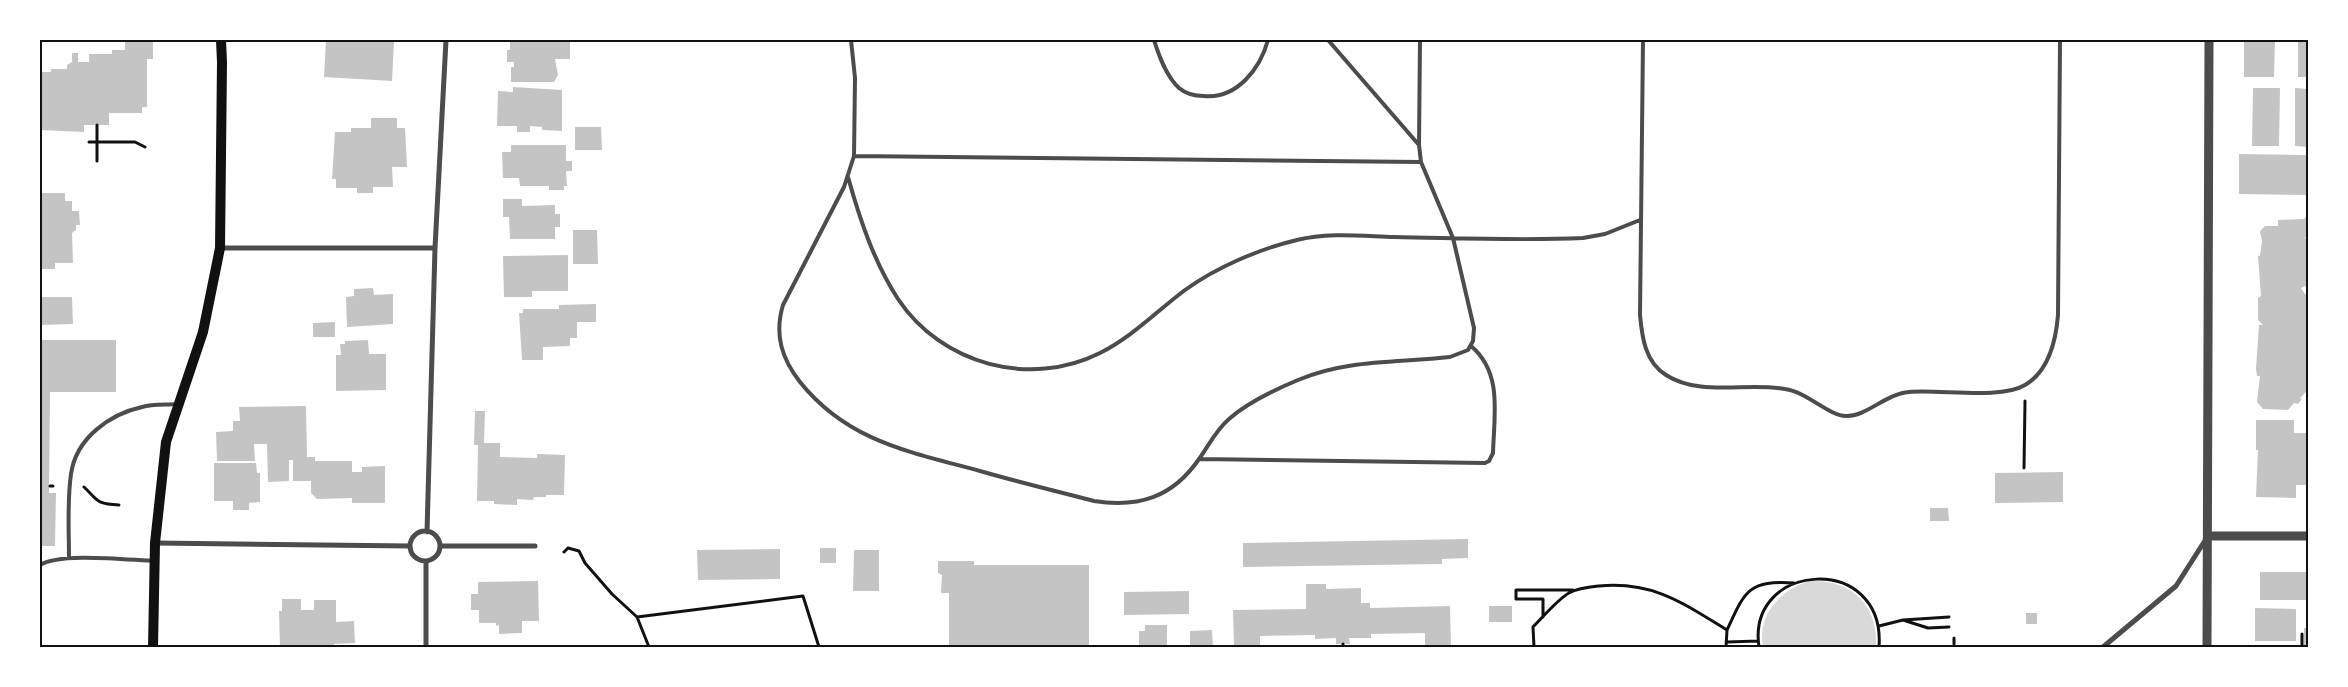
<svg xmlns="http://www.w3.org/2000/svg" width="2348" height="687" font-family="'Asap Condensed',sans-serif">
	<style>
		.water { fill: #d9d9d9 }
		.building { fill: #c4c4c4 }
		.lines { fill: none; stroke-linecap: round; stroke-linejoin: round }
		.path { stroke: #111; stroke-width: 3 }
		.service { stroke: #4c4c4c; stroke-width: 4 }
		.minor { stroke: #4c4c4c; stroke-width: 5 }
		.tertiary { stroke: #4c4c4c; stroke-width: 9 }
		.secondary { stroke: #111; stroke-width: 10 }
		.neatline { fill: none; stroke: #111; stroke-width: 2 }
	</style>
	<rect width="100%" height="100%" fill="#fff"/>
	<!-- water -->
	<path class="water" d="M1809,581C1851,579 1878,604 1876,647H1763C1757,614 1780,591 1809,581Z"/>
	<!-- building -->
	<path class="building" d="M125,40H153V59H147V107H142V113H109V125H84V132L40,130V72H51V69H67V65L72,62V53H78V62H89V54H112V50H125Z
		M326,40L394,41L392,81L324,77Z
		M510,40H570V59H555L558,75L554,82H511V67H514V62H507V50H510Z
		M2244,40H2275L2274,77H2244Z
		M2298,40H2308V77H2298Z
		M513,87L562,90V131L542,130V127L530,126V132H517V126H497L498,91L513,92Z
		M2253,88H2280L2279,146H2252Z
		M2295,88L2308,89V147L2295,146Z
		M371,118H397V128H405L407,167H392L393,187H373V193H357V188H336V179H332L335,132H351V128H371Z
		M575,127H601L602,150H575Z
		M511,145H566V161H572V171H566L567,186H564V190H549V186H520L519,178H503L502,152H511Z
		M2239,154L2308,155V195L2239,194Z
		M40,193H65V201H72V211H79L80,225H76V230L72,233L73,263H55V269H40Z
		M503,199H522V206L555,205V214H560V227H555V239H510L509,217H503Z
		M2308,215V234L2305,238L2308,240V285L2301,288L2305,294H2308V390L2300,398L2302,399L2298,404L2294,403L2288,410L2263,409L2257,402L2260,376H2257L2256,369L2259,325H2263L2258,320V298L2261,296L2258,256H2260L2262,241L2260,231L2265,226H2278V220L2304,219Z
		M573,230H597L598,264H573Z
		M568,255V291H532V297H504L503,256Z
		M373,288L374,295L393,294V324L347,327L346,297L354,296V289Z
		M40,297H72L73,324L40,325Z
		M596,304V322H577V338H570V346L543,347V360H522L519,313H523V309H559V305Z
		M335,322V337H313V323Z
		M40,340H116V392H50L49,493H56L55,546H40Z
		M368,340L369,354H386V390L336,391V355H341L340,344H345V341Z
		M306,406L307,457H315V461H352V472H362V467L385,466V503H352V498L317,499L311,493V481H293V460H289V481L268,482L267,444H254L255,461H217L216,432L233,431V421H240L239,407Z
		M475,411H485L484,443H500V457L537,458V454L565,455L564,495H546V497H534L533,500L517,499V505L494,504V501H477L478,445H474Z
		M2256,420H2294V433H2308V485H2296V498L2256,497L2258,450H2256Z
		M214,463H256L257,473H260V502L249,503V510H233V501H214Z
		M2063,472V502L1995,503V473Z
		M1930,508H1948L1949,521H1930Z
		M1468,539V558L1442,559V564L1243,567V543Z
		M820,548H836V563H820Z
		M780,549V579L698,580L697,550Z
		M854,550H879V591H853Z
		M938,561H974V565H1089V647H949V593H941L942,575L938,573Z
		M2260,572H2308V600H2260Z
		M538,581L539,621H522V633L499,634V625L496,626V623H479V610H471V594H478V582Z
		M1306,584H1326V589L1361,588V603H1370V608L1450,606L1451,647H1425V633L1371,634V638H1349L1350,644H1336V638L1315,639V635L1260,636V647H1234L1233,610L1306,609Z
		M1189,591V614L1124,615V592Z
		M282,599H301V610H314V600H336V622L354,621L355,643L334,644V647H280L279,611H282Z
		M1489,606H1512V622H1489Z
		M2255,608L2296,609V641H2255Z
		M2026,613H2037V624H2026Z
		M1145,625H1167V647H1139V631H1145Z
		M2304,628H2308V647H2304Z
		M1212,630L1213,647H1190V631Z"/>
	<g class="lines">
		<!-- path -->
		<path class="path" d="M122,40H125
			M97,125V161
			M89,142H135L145,147
			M2024,468L2025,401
			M50,486H53
			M84,487C98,500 95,504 119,505
			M564,552L568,548L579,551L585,563L612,594L637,617L649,647
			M637,617L803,596L819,647
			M1543,617V599H1516V590H1573
			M1949,617L1903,620L1928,628L1949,627
			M1879,626L1903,620
			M1727,630C1745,591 1748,580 1794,583
			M2302,634V647
			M1954,638V644
			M1727,642L1758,641
			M1343,644V647
			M1534,647L1533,627C1543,617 1558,599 1569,593C1578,588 1589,587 1599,586C1653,581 1683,603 1727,630L1726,647
			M1759,647C1746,561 1886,552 1879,647"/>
		<!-- service -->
		<path class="service" d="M851,40L855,78L854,156L844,187L783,305C774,335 782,359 800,382C848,442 911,452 980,471C1018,482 1056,491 1094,501C1139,508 1173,497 1199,459C1209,445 1216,430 1229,419C1248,402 1274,390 1298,380C1347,359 1399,363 1450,357L1468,350L1473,341L1474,328L1453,238L1421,162L1419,145L1420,40
			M1154,40C1159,56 1166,76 1179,88C1186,94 1195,96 1204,96C1237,99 1260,69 1268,40
			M1328,40L1419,145
			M1643,40L1640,315C1642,337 1645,362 1666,375C1700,397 1746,382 1785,389C1807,392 1829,416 1846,416C1866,417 1885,394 1909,392C1940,389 2000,400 2025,385C2049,371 2056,340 2058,315L2060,40
			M854,156L1421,162
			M848,177C860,220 874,262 898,299C942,365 1030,388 1100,353C1132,337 1157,311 1185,290C1217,267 1259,249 1297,240C1328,232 1362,236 1394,237C1457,238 1520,241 1583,238L1605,234L1640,220
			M1200,459L1485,463L1489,461L1493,453C1494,415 1503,373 1471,346
			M69,558C69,530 67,501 71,474C76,438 110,414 142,407C153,404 165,405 177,404
			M40,565C60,552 128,560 155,561"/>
		<!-- minor -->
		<path class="minor" d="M220,248H435
			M410 546a15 15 0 1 1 30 0a15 15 0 1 1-30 0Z
			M427,532L435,248L446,40
			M155,543L410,546
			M440,546H535
			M426,561V647
			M2103,647L2176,586L2206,539"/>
		<!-- tertiary -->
		<path class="tertiary" d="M2208,536H2308
			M2207,647L2209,40"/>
		<!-- secondary -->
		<path class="secondary" d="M153,647L155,543L166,442L203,332L220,248L222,62L221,40"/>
	</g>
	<!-- border -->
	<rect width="2348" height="687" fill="none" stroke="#ffffff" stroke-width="82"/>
	<rect x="41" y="41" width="2266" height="605" class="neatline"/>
</svg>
